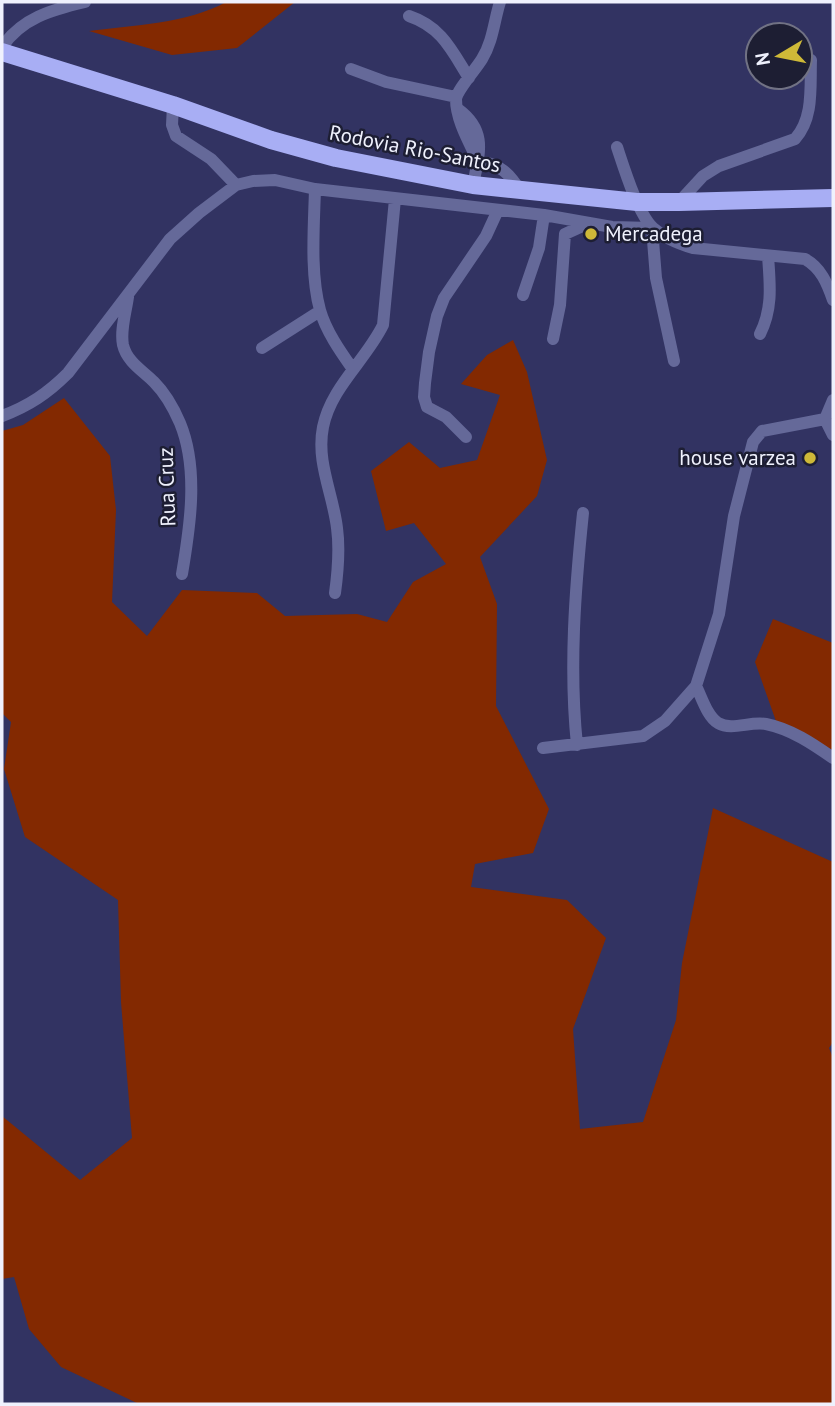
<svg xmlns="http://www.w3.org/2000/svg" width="835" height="1406" font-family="'PT Sans',sans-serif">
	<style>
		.green { fill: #832901 }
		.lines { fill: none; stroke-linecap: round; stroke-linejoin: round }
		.minor { stroke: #656999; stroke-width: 12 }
		.highway { stroke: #a8aef4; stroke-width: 18 }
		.poi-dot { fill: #ceb938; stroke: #1d1e33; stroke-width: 2.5 }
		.labels { text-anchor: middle; stroke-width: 5; stroke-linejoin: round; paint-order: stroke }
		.street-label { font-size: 21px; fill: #eff1fd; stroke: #1d1e33 }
		.poi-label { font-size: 21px; fill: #eff1fd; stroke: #1d1e33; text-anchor: start }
	</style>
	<rect width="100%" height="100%" fill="#323362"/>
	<!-- green -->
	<path class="green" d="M226,2H295L237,48L172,55L89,31C134,25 186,24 226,2Z
		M513,340L527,372L547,460L537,496L480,557L497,604L496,706L549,809L533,853L475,864L471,887L567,900L606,938L573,1029L580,1129L643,1122L676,1020L682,963L713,808L833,862V1042L829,1048L833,1058V1404H139L61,1367L29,1329L14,1277L2,1279V1116L80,1180L132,1138L121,1002L118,900L25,837L4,769L11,722L2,713V431L23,425L64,398L110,456L116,510L112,602L147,636L182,590L257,593L285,616L357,614L387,622L413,582L446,564L414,523L386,531L371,471L409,442L440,468L477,460L500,395L461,384L487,355Z
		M773,619L833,643V750L777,724L755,662Z"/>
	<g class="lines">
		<!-- minor -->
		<path class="minor" d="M500,2C494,21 493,41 482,59C476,69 457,90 456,99C456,120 469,142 478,161C500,164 509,173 521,192
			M409,16C442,27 452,51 469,78
			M2,47C22,18 51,10 85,2
			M351,69L386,82L456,97
			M173,105L172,125L176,136L211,159L236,185
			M458,109C488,131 479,154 473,185
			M617,147C624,168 638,214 653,228C664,238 680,244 693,248L805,259C821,268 827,283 833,300
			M315,189C314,226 310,274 320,310C326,331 340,351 352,368
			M679,202L703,176L719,166L795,139C814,118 810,87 811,60
			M523,295L539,248L544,215
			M128,297C126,312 120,330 123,345C127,362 143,371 154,382C165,393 174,409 180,423C199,469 190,527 182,574
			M760,334C773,308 770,284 768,256
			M553,339L560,305L565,234L589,223
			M262,348L320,311
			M2,416C29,406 48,393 68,373L170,239L199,213L236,185L253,181L275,180L315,189L544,215L612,227L652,228L656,278L674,361
			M825,419L833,400
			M825,419L833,435
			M466,437L446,417L427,407L424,397L425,383L429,352L437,316L444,298L486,236L498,210
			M335,593C338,571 340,550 337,528C333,494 316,462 323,427C331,387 366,360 383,325L395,199
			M696,686C702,698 707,716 718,723C732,731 750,721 766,724C791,729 813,744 833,758
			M577,745C569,668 575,590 583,513
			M543,748L643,736L665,721L696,686L719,614L734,516L753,442L762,431L825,419"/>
		<!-- highway -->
		<path class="highway" d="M2,52L173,105L271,140L336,158L473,185L637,202H679L833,198"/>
	</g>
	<!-- markers -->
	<g class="poi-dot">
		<circle cx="591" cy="234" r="7"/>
		<circle cx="810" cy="458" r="7"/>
	</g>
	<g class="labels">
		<!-- street labels -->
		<g class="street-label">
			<text transform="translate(415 149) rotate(11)" y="7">Rodovia Rio-Santos</text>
			<text transform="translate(167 487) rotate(-92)" y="7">Rua Cruz</text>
		</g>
		<!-- poi labels -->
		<g class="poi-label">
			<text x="605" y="241">Mercadega</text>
			<text x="796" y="465" text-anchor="end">house varzea</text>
		</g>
	</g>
	<!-- border -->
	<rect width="835" height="1406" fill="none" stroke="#eff1fd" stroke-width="7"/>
	<!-- north arrow -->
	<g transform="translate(779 56) rotate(260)"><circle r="33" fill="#1d1e33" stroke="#717284" stroke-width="2"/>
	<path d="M0-5L12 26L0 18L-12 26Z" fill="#ceb938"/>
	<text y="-10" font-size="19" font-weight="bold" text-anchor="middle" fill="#eff1fd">N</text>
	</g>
</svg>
